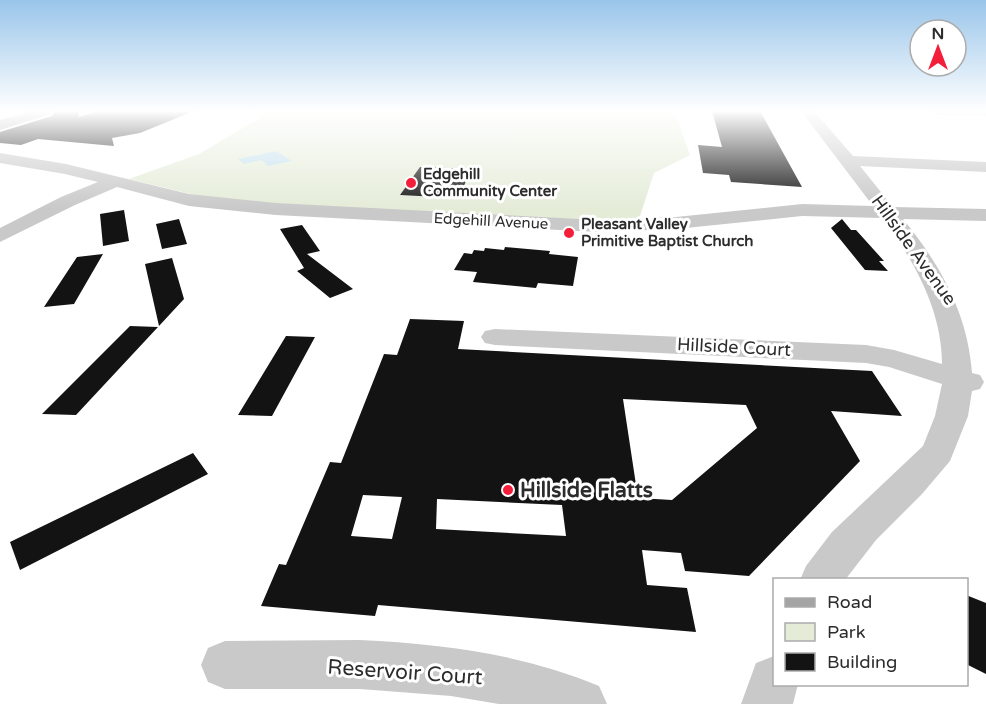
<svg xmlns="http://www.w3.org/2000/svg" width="986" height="704" font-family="'Varela Round',sans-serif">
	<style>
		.green { fill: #e4ecd8 }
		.water { fill: #c2dfed }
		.building { fill: #131313; fill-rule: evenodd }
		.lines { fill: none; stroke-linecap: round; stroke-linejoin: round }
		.minor { fill: #c9c9c9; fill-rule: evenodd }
		.major { fill: #a4a4a4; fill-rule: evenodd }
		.poi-dot { fill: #f31e3a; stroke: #fff; stroke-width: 2 }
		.labels { text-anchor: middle; stroke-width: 6; stroke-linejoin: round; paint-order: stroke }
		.far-poi-label { font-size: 15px; font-weight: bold; fill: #2c2c2c; stroke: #fff; text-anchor: start }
		.far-street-label { font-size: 15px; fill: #2c2c2c; stroke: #fff }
		.street-label { font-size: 18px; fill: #2c2c2c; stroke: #fff }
		.near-poi-label { font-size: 21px; font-weight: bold; fill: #2c2c2c; stroke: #fff; text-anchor: start }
		.near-street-label { font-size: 21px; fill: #2c2c2c; stroke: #fff }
	</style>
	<rect width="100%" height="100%" fill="#fff"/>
	<!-- green -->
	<path class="green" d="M266,111H674L690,155L654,173L639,219L568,220L261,203L199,196L129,179L199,154L260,118Z"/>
	<!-- water -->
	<path class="water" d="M276,151L292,161L268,166L262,160L244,164L238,159Z"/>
	<!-- building -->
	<path class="building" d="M55,111H78L79,117L100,111H194L140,133L112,138L114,146L38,139L21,145L0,143V132L52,116Z
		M712,111H760L802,187L731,182L729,175L703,173L698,145L722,147Z
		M420,167L472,169L458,198L400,195Z
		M124,210L129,241L103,246L100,214Z
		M179,219L187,244L162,249L156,224Z
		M842,219L851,230H856L884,261H879L888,271L865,270L831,228Z
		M302,225L320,251L307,254L353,289L330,298L297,271L304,268L280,229Z
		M505,247L550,251L549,254L578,257L573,286L538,283L536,288L473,282L477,272L454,270L464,253L472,254L474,250L484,251L485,248L504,250Z
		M103,254L74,304L44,307L77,257Z
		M172,258L184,299L159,326L145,264Z
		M410,319L464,321L458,349L872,371L902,416L831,411L860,461L749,576L685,571L681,553L642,550L647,585L687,588L696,632L378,605L375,616L261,606L279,564L286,565L330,462L341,463L384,354L397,355ZM623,399L746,405L757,428L672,500L638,498ZM363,495L402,497L392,539L351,536ZM437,499L562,505L566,536L436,529Z
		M130,326L158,327L76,415L42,414Z
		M286,336L315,337L272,416L238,415Z
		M193,453L208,474L20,570L10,542Z
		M966,595L986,603V674L966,664Z"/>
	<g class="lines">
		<!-- minor -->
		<path class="minor" d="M801,111H814L853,156L986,162V172L860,166L893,207L986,209V221L903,219C940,264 968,314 972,373L980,375L984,382L980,389L972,391L968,416L950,461L922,494L876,540L845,580H800L806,566L832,532L923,446L935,416L942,384L889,367L866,363L495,345L485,343L481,337L485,331L495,329L866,345L894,350L942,364C942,310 914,260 882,218L802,216L676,229L598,232L276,215L189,206L117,187L75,205L0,242V228L61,197L98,182L65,174L0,163V153L66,164L189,194L276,203L598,220L676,217L802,204L873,206Z
			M930,111H986V116L936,115Z
			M360,640C443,644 522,654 599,686L607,704H499L451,696L360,689H225L208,682L201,665L208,648L225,641Z
			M774,656V684H798L793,704H741L756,663Z"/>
		<!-- major -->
		<path class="major" d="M32,111H53L51,114L0,130V120Z"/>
	</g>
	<!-- sky -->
	<linearGradient id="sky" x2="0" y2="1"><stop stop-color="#99c5ea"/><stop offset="0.53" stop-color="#fff"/><stop offset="1" stop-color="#fff" stop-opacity="0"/></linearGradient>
	<rect width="986" height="209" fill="url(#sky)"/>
	<!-- markers -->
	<g class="poi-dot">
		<circle cx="411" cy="183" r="6"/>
		<circle cx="569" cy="233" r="6"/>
		<circle cx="508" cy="490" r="6"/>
	</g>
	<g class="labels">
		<!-- far-poi labels -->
		<g class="far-poi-label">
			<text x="423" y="179">Edgehill<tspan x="423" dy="17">Community Center</tspan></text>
			<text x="581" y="229">Pleasant Valley<tspan x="581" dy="17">Primitive Baptist Church</tspan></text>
		</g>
		<!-- far-street labels -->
		<g class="far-street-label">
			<text transform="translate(491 221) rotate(3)" y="5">Edgehill Avenue</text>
		</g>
		<!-- street labels -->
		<g class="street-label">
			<text transform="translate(914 250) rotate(54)" y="6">Hillside Avenue</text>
			<text transform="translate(734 347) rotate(3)" y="6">Hillside Court</text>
		</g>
		<!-- near-poi labels -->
		<g class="near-poi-label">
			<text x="520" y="497">Hillside Flatts</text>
		</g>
		<!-- near-street labels -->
		<g class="near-street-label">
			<text transform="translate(405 672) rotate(4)" y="7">Reservoir Court</text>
		</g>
	</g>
	<!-- legend -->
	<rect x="773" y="578" width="195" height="108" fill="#ffffff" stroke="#ababab" stroke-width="1.5"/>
	<rect x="785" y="598" width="30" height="9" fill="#a4a4a4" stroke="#ababab" stroke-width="1.5"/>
	<text x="827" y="608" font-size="18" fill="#2c2c2c">Road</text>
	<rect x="785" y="623" width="30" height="18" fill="#e4ecd8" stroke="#ababab" stroke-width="1.5"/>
	<text x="827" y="638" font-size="18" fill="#2c2c2c">Park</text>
	<rect x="785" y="653" width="30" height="18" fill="#131313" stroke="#ababab" stroke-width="1.5"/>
	<text x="827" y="668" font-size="18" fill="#2c2c2c">Building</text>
	<!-- north arrow -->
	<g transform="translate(938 48)"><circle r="28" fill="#ffffff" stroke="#ababab" stroke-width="1.5"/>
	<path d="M0-4.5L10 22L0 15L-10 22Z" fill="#f31e3a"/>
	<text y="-9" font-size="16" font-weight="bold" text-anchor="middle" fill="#2c2c2c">N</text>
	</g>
</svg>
